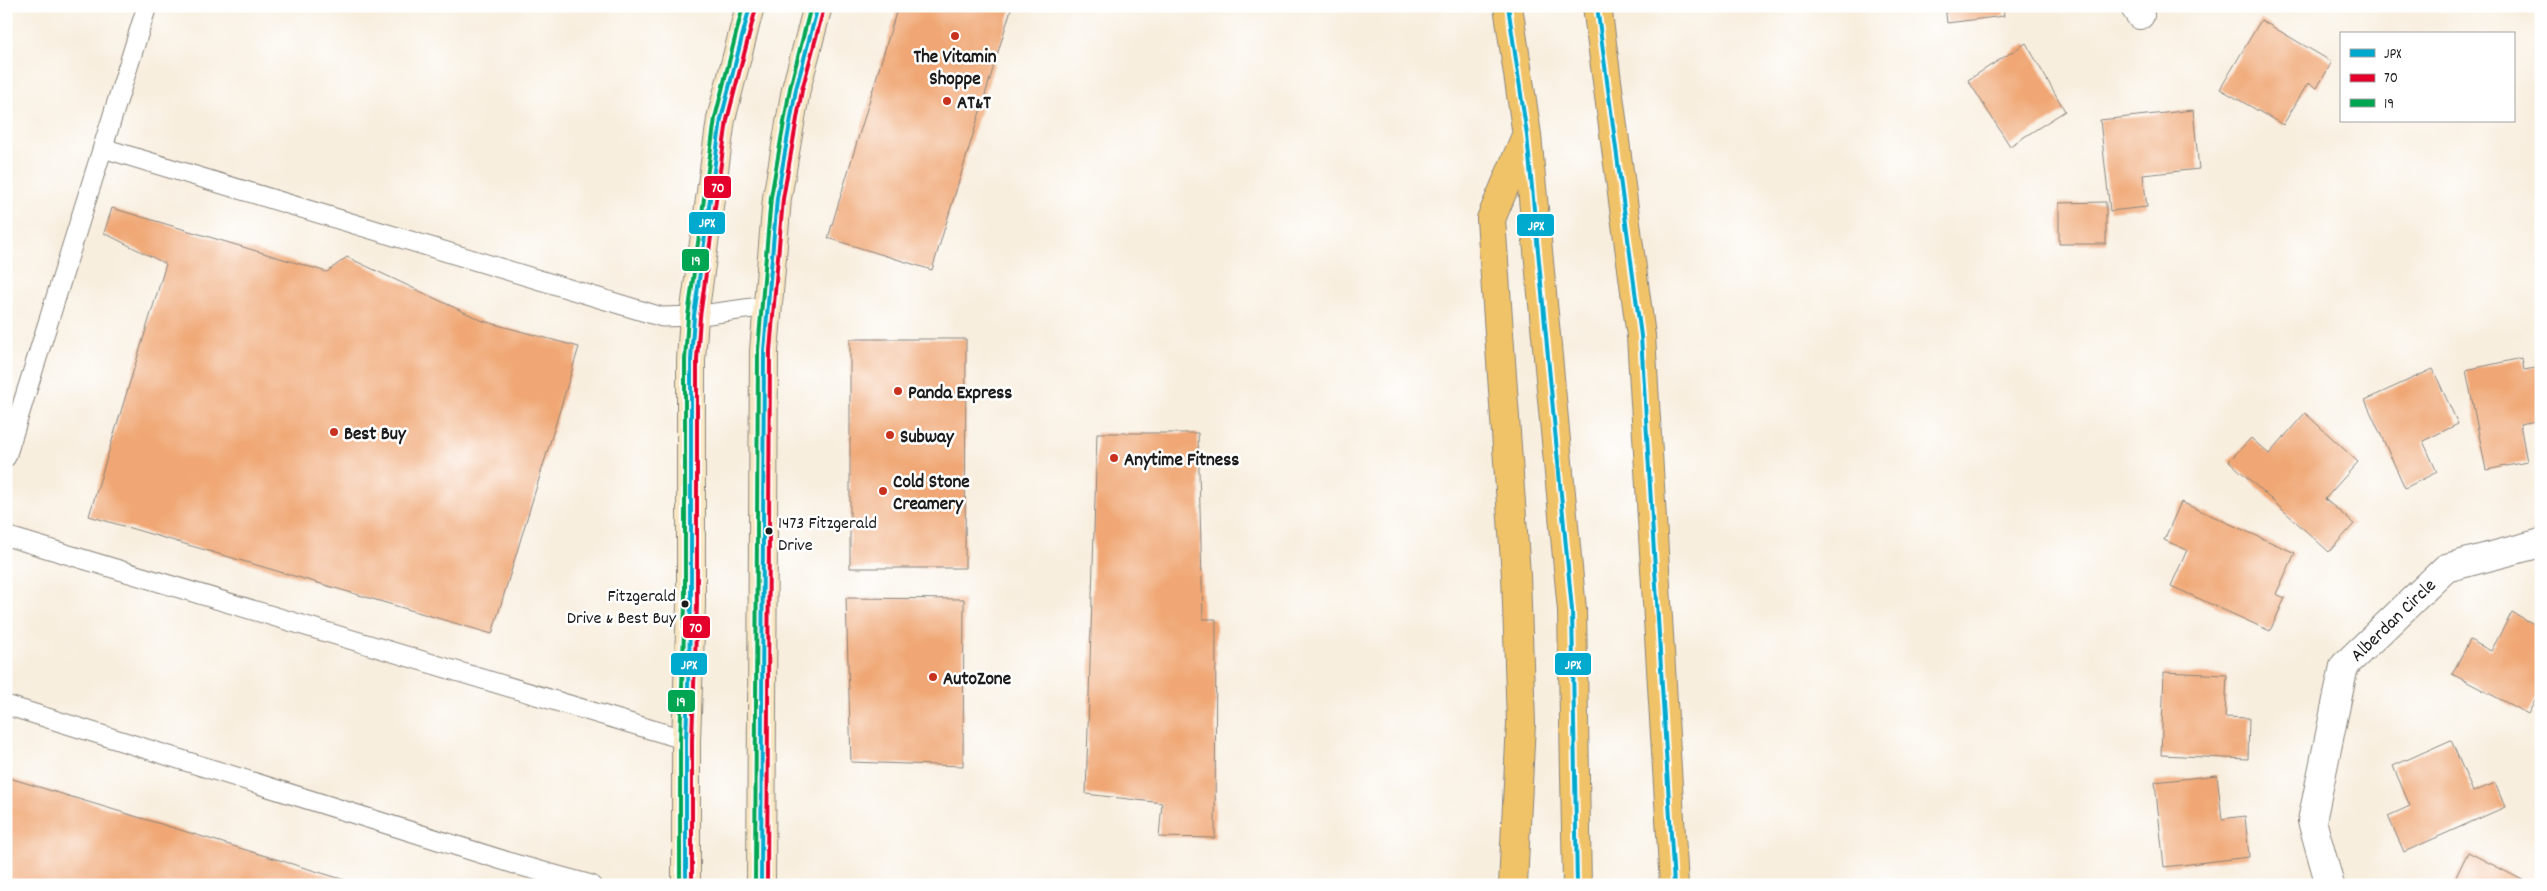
<svg xmlns="http://www.w3.org/2000/svg" width="2547" height="891" font-family="Dekko,sans-serif">
	<style>
		.building { fill: #f0a775 }
		.lines { fill: none; stroke-linecap: round; stroke-linejoin: round }
		.service-casing { stroke: #8a857d; stroke-width: 21 }
		.minor-casing { stroke: #8a857d; stroke-width: 30 }
		.secondary-casing { stroke: #8a857d; stroke-width: 30 }
		.motorway-casing { stroke: #8a857d; stroke-width: 30 }
		.service { stroke: #fff; stroke-width: 19 }
		.minor { stroke: #fff; stroke-width: 28 }
		.secondary { stroke: #f9e7c3; stroke-width: 28 }
		.motorway { stroke: #f1c369; stroke-width: 28 }
		.bus-1-casing { stroke: #fff; stroke-width: 8 }
		.bus-2-casing { stroke: #fff; stroke-width: 8 }
		.bus-3-casing { stroke: #fff; stroke-width: 8 }
		.bus-1 { stroke: #00a9ce; stroke-width: 4 }
		.bus-2 { stroke: #e4002b; stroke-width: 4 }
		.bus-3 { stroke: #00a651; stroke-width: 4 }
		.poi-dot { fill: #c8321e; stroke: #fff; stroke-width: 2 }
		.bus-dot { fill: #1c1c1c; stroke: #fff; stroke-width: 2 }
		.labels { text-anchor: middle; stroke-width: 5; stroke-linejoin: round; paint-order: stroke }
		.bus-label { font-size: 18px; fill: #1c1c1c; stroke: #fff; text-anchor: start }
		.poi-label { font-size: 19px; font-weight: bold; fill: #1c1c1c; stroke: #fff; text-anchor: start }
		.street-label { font-size: 19px; fill: #1c1c1c; stroke: #fff }
		.line-badge { stroke: #fff; stroke-width: 2 }
		.badge-label { font-size: 14px; text-anchor: middle; font-weight: bold; fill: #fff }
	</style>
	<rect width="100%" height="100%" fill="#fff"/>
	<filter id="ink" filterUnits="userSpaceOnUse"><feTurbulence type="fractalNoise" baseFrequency=".02" numOctaves="2"/><feDisplacementMap in="SourceGraphic" scale="10" xChannelSelector="R" yChannelSelector="G"/><feConvolveMatrix kernelMatrix="1 2 1 2 8 2 1 2 1" color-interpolation-filters="sRGB"/></filter>
	<filter id="wash" filterUnits="userSpaceOnUse"><feTurbulence type="fractalNoise" baseFrequency=".0096" numOctaves="4" result="noise"/><feDisplacementMap in="SourceGraphic" scale="20" xChannelSelector="R" yChannelSelector="G"/><feGaussianBlur stdDeviation="1.12" result="paint"/><feColorMatrix in="noise" values="0 0 0 0 0 0 0 0 0 0 0 0 0 0 0 0 0 1.4 0 .05"/><feComposite in="paint" operator="in"/></filter>
	<g filter="url(#wash)">
		<rect width="100%" height="100%" fill="#f8eede"/>
		<g id="blocks">
			<!-- building -->
			<path class="building" d="M898,6H1012L932,270L828,238Z
				M1945,6H2003L2004,16L1947,23Z
				M2261,20L2332,62L2317,88L2308,83L2283,125L2220,89Z
				M2026,43L2065,111L2010,146L1968,80Z
				M2193,110L2199,169L2143,175L2147,207L2110,211L2100,120Z
				M2106,202V244H2059V203Z
				M112,208L327,272L347,257L483,321L579,347L492,634L89,516L166,264L104,233Z
				M850,339H966L965,568H850Z
				M2522,358L2524,370L2541,367V420L2520,424L2527,462L2486,470L2466,370Z
				M2433,369L2458,424L2423,441L2437,472L2405,488L2365,400Z
				M2305,413L2358,462L2325,499L2354,524L2329,552L2229,461L2251,438L2269,454Z
				M1097,433H1198L1203,619H1216L1215,838L1159,837L1162,803L1086,794Z
				M2181,502L2295,553L2276,594L2285,598L2270,631L2171,586L2187,550L2164,540Z
				M846,598L964,599L963,766L851,762Z
				M2512,612L2541,628V690L2528,714L2452,674L2470,640L2491,651Z
				M2164,672L2227,675L2225,717L2249,718L2248,759L2161,755Z
				M2451,740L2473,792L2495,783L2505,807L2404,852L2388,816L2410,806L2393,766Z
				M2217,775L2222,819L2245,816L2249,857L2164,867L2155,782Z
				M6,777L358,884V885H6Z
				M2468,852L2532,885H2452Z"/>
		</g>
	</g>
	<g filter="url(#ink)">
		<use href="#blocks" fill-opacity="0" stroke="#8a857d" stroke-width="1"/>
		<g class="lines">
			<defs>
				<path id="service" d="M103,148L662,317L694,316L767,306
					M6,457L147,6
					M6,536L686,740
					M6,705L518,865L591,885"/>
				<path id="minor" d="M2134,6L2140,15
					M2330,885L2312,821L2344,666L2446,568L2541,543"/>
				<path id="secondary" d="M686,885V740L691,605V360L694,316L721,119L750,6
					M761,885L764,351L777,198L796,89L818,6"/>
				<path id="motorway" d="M1508,6L1527,135L1572,610L1577,885
					M1597,6L1641,336L1674,885
					M1513,885L1521,723L1516,575L1491,219L1525,138"/>
			</defs>
			<!-- service casing -->
			<use href="#service" class="service-casing"/>
			<!-- minor casing -->
			<use href="#minor" class="minor-casing"/>
			<!-- secondary casing -->
			<use href="#secondary" class="secondary-casing"/>
			<!-- motorway casing -->
			<use href="#motorway" class="motorway-casing"/>
			<!-- service -->
			<use href="#service" class="service"/>
			<!-- minor -->
			<use href="#minor" class="minor"/>
			<!-- secondary -->
			<use href="#secondary" class="secondary"/>
			<!-- motorway -->
			<use href="#motorway" class="motorway"/>
			<defs>
				<path id="bus-1" d="M1508,6L1527,135L1572,610L1577,885
					M1597,6L1641,336L1674,885
					M686,885V740L691,605V360L694,316L721,119L750,6
					M761,885L764,351L777,198L796,89L818,6"/>
				<path id="bus-2" d="M692,885V740L697,605V360L700,317L727,120L756,8
					M767,885L770,351L783,199L802,90L824,8"/>
				<path id="bus-3" d="M680,885V740L685,605V360L688,316L715,118L743,6
					M755,885L758,350L771,197L790,88L811,6"/>
			</defs>
			<!-- bus-1 casing -->
			<use href="#bus-1" class="bus-1-casing"/>
			<!-- bus-2 casing -->
			<use href="#bus-2" class="bus-2-casing"/>
			<!-- bus-3 casing -->
			<use href="#bus-3" class="bus-3-casing"/>
			<!-- bus-1 -->
			<use href="#bus-1" class="bus-1"/>
			<!-- bus-2 -->
			<use href="#bus-2" class="bus-2"/>
			<!-- bus-3 -->
			<use href="#bus-3" class="bus-3"/>
		</g>
	</g>
	<!-- markers -->
	<g class="poi-dot">
		<circle cx="955" cy="36" r="5"/>
		<circle cx="947" cy="101" r="5"/>
		<circle cx="898" cy="391" r="5"/>
		<circle cx="334" cy="432" r="5"/>
		<circle cx="890" cy="435" r="5"/>
		<circle cx="1114" cy="458" r="5"/>
		<circle cx="883" cy="491" r="5"/>
		<circle cx="933" cy="677" r="5"/>
	</g>
	<g class="bus-dot">
		<circle cx="769" cy="531" r="4.5"/>
		<circle cx="685" cy="604" r="4.5"/>
	</g>
	<g class="labels">
		<!-- bus labels -->
		<g class="bus-label">
			<text x="778" y="528">1473 Fitzgerald<tspan x="778" dy="22">Drive</tspan></text>
			<text x="676" y="601" text-anchor="end">Fitzgerald<tspan x="676" dy="22">Drive &amp; Best Buy</tspan></text>
		</g>
		<!-- poi labels -->
		<g class="poi-label">
			<text x="955" y="62" text-anchor="middle">The Vitamin<tspan x="955" dy="22">Shoppe</tspan></text>
			<text x="957" y="108">AT&amp;T</text>
			<text x="908" y="398">Panda Express</text>
			<text x="344" y="439">Best Buy</text>
			<text x="900" y="442">Subway</text>
			<text x="1124" y="465">Anytime Fitness</text>
			<text x="893" y="487">Cold Stone<tspan x="893" dy="22">Creamery</tspan></text>
			<text x="943" y="684">AutoZone</text>
		</g>
		<!-- street labels -->
		<g class="street-label">
			<text transform="translate(2392 619) rotate(-44)" y="7">Alberdan Circle</text>
		</g>
	</g>
	<g class="line-badge">
		<rect x="703" y="175" width="29" height="24" rx="5" fill="#e4002b"/>
		<rect x="688" y="211" width="38" height="24" rx="5" fill="#00a9ce"/>
		<rect x="1516" y="213" width="39" height="24" rx="5" fill="#00a9ce"/>
		<rect x="681" y="248" width="29" height="24" rx="5" fill="#00a651"/>
		<rect x="682" y="615" width="29" height="24" rx="5" fill="#e4002b"/>
		<rect x="670" y="652" width="38" height="24" rx="5" fill="#00a9ce"/>
		<rect x="1554" y="652" width="38" height="24" rx="5" fill="#00a9ce"/>
		<rect x="667" y="689" width="29" height="24" rx="5" fill="#00a651"/>
	</g>
	<g class="badge-label">
		<text x="718" y="192">70</text>
		<text x="707" y="227">JPX</text>
		<text x="1536" y="230">JPX</text>
		<text x="696" y="265">19</text>
		<text x="696" y="632">70</text>
		<text x="689" y="669">JPX</text>
		<text x="1573" y="669">JPX</text>
		<text x="681" y="706">19</text>
	</g>
	<!-- margin -->
	<rect width="2547" height="891" fill="none" stroke="#fff" stroke-width="25"/>
	<!-- legend -->
	<rect x="2340" y="32" width="175" height="90" fill="#ffffff" stroke="#a4a4a4"/>
	<rect x="2350" y="49" width="25" height="8" fill="#00a9ce" stroke="#a4a4a4"/>
	<text x="2384" y="58" font-size="15" fill="#1c1c1c">JPX</text>
	<rect x="2350" y="74" width="25" height="8" fill="#e4002b" stroke="#a4a4a4"/>
	<text x="2384" y="82" font-size="15" fill="#1c1c1c">70</text>
	<rect x="2350" y="99" width="25" height="8" fill="#00a651" stroke="#a4a4a4"/>
	<text x="2384" y="108" font-size="15" fill="#1c1c1c">19</text>
</svg>
